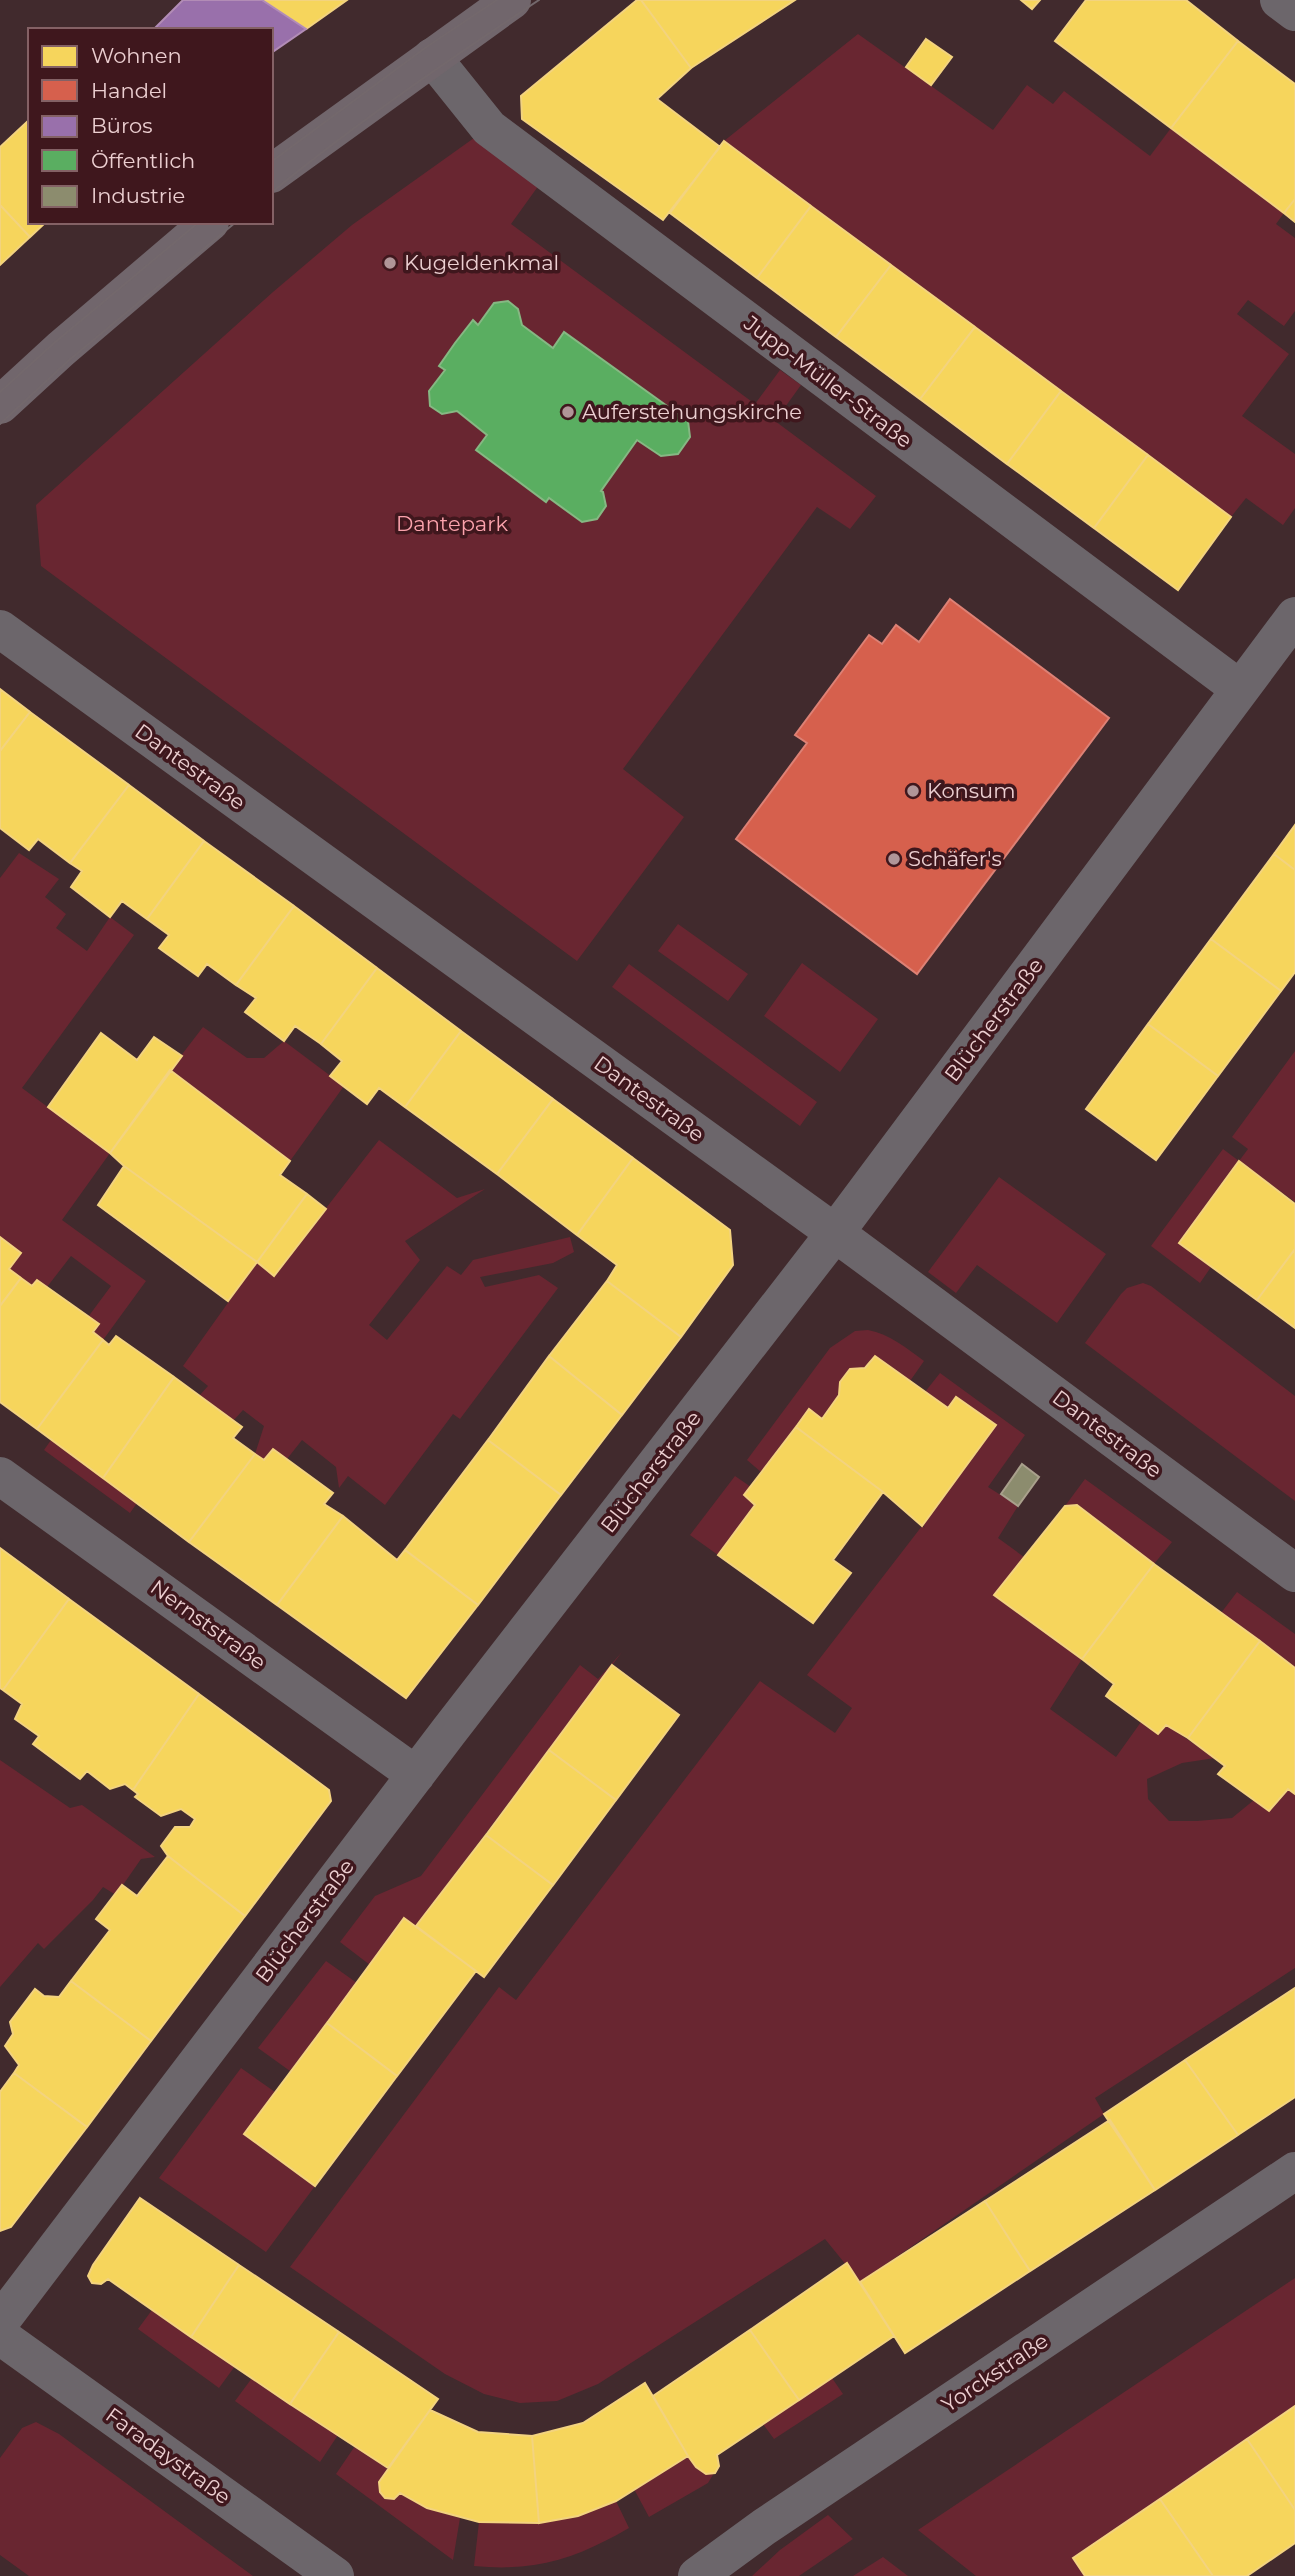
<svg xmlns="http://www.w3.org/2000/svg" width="1295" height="2576" font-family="Montserrat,sans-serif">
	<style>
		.green { fill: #692631 }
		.homes { fill: #f6d55c; stroke: #f3d37f; stroke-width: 2 }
		.shops { fill: #d6604d; stroke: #dd8175; stroke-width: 2 }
		.offices { fill: #9970ab; stroke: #b28cb6; stroke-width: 2 }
		.public { fill: #5aae61; stroke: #86b883; stroke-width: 2 }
		.industry { fill: #8c8c6e; stroke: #a9a08c; stroke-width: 2 }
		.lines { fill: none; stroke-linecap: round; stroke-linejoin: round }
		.minor { stroke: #6c666b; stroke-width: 38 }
		.major { stroke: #71666c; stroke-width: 38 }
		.tram { stroke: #73686c; stroke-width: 2 }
		.poi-dot { fill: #b09598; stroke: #3f171d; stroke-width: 2.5 }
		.labels { text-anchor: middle; stroke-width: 7; stroke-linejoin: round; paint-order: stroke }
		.poi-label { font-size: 21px; fill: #eccfd1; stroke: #3f171d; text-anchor: start }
		.street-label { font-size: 21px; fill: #eccfd1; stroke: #3f171d }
		.park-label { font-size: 21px; fill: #fba2ac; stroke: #3f171d }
	</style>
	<rect width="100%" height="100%" fill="#412a2d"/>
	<!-- green -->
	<path class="green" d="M858,34L993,130L1027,85L1053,104L1064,91L1150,156L1171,128L1284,213L1276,224L1295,238V311L1284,326L1248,300L1237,314L1289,354L1242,416L1295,454V508L1283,525L1246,498L1231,517L724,141Z
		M474,138L539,185L511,224L755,404L780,370L801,385L775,421L876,496L850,529L817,507L623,769L684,817L577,961L41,566L36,505L273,292L352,225Z
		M19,853L59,879L45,897L66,914L56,928L87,951L110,917L134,935L22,1088L110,1153L62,1220L146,1281L103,1340L93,1332L88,1317L111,1286L71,1256L47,1287L37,1280L32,1286L9,1269L21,1253L0,1237V878Z
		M678,924L748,974L728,1001L658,951Z
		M802,963L878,1019L840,1072L764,1016Z
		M629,964L817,1102L800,1126L612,987Z
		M203,1027L247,1058H264L284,1041L344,1086L290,1161L170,1070Z
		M1295,1051V1202L1239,1161L1179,1243L1211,1267L1200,1283L1151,1246L1223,1149L1239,1161L1248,1149L1232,1137Z
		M379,1140L457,1198L485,1189L405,1241L420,1260L369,1325L387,1340L447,1266L461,1275L473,1260L570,1237L574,1252L553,1263L480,1277L485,1287L539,1275L558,1288L460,1419L453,1414L385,1505L348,1476L339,1488L336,1467L302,1440L287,1459L273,1449L264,1460L255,1454L264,1426L243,1410L233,1421L199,1396L208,1386L183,1366L257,1262L274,1275Z
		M999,1177L1106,1254L1057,1323L977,1265L956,1293L928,1272Z
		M1143,1283L1151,1286L1295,1396V1501L1085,1343L1121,1294L1127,1288Z
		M868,1330C890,1334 906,1348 924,1361L910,1381L875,1356L865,1368L850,1370L840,1382L839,1395L822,1419L809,1409L761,1472L747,1460L830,1348L855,1331Z
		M940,1373L1025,1435L988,1487L1018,1506L998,1538L1024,1557L994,1595L1082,1659L1050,1709L1116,1757L1141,1722L1158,1734L1166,1725L1215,1758L1182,1763L1147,1779L1148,1799L1169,1821H1197L1232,1818L1254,1800L1269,1811L1288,1789L1295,1794V1968L1095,2098L1104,2114L860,2282L825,2239L598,2384L557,2401L520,2403L484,2394L445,2374L290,2267L499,1987L516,2000L760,1681L835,1733L852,1708L807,1675L922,1526L925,1528L923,1525L995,1425L957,1397L948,1408L925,1392Z
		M51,1440L137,1503L130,1513L44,1450Z
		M735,1476L751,1487L744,1495L755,1505L718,1555L690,1535Z
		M1085,1479L1172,1542L1154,1564L1078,1505L1065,1506Z
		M1237,1592L1295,1634V1668L1221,1613Z
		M622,1652L416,1926L404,1918L370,1965L340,1942L375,1896L421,1876L580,1665L598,1679Z
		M0,1760L70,1808L82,1805L155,1857L141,1859L116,1895L103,1887L93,1900L44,1949L38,1943L0,1987Z
		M326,1961L357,1983L290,2071L258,2048Z
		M241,2068L275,2092L244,2134L315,2186L266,2252L159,2178Z
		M1295,2278V2406L1073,2558L1085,2576H976L918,2530Z
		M152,2310L235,2366L219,2388L138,2329Z
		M252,2378L338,2435L320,2462L235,2401Z
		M832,2378L843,2394L774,2439L763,2424Z
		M36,2422L59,2434L253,2576H29L0,2555V2458L22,2428Z
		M355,2446L388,2468C381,2479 375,2486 385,2498L394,2499L400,2493L427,2508L460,2518L453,2560L336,2474Z
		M688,2456C696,2467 701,2474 714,2473L708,2483L649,2517L634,2489Z
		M616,2501L629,2528C575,2559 536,2572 474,2566L479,2522L540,2523Z
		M828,2515L853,2539L799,2576H752L780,2550Z
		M883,2557L908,2576H853Z"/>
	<!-- homes -->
	<path class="homes" d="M262,0H347L306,29Z
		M637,0H641L691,68L657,99L720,147L663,220L522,119L521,96Z
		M641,0H795L691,68Z
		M1021,0H1040L1032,9Z
		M1086,0H1186L1238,41L1171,128L1055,41Z
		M926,39L952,57L931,85L906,67Z
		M1238,41L1295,84V199L1284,213L1171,128Z
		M30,119V222H46L30,237L0,205V147Z
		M724,141L811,206L757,278L670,213Z
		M1295,199V222L1284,213Z
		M0,205L30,237L0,265Z
		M811,206L891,265L836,337L757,278Z
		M891,265L975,327L920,399L836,337Z
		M975,327L1061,391L1007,464L920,399Z
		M1061,391L1148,455L1094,528L1007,464Z
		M1148,455L1231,517L1178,590L1094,528Z
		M0,689L30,712L0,751Z
		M30,712L129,785L70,863L38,839L29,850L0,828V751Z
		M129,785L204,841L147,919L122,901L110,917L71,887L82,871L70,863Z
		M1295,825V870L1274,854Z
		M204,841L294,906L236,985L207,964L198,976L159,948L169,935L147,919Z
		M1274,854L1295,870V972L1281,991L1211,939Z
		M294,906L377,968L321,1044L295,1026L284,1041L245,1012L256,998L236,985Z
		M1211,939L1281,991L1218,1076L1148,1024Z
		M377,968L461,1031L405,1107L379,1088L367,1104L330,1076L342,1061L321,1044Z
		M1148,1024L1218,1076L1156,1160L1086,1109Z
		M461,1031L553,1099L497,1174L405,1107Z
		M101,1033L137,1060L154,1037L182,1056L110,1153L48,1107Z
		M170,1070L290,1161L280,1175L307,1194L257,1262L124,1166L110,1153Z
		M553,1099L633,1158L577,1235L497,1174Z
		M633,1158L730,1230L733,1265L681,1337L607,1281L617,1265L577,1235Z
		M1239,1161L1295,1204V1249L1257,1300L1179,1243Z
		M124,1166L257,1262L228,1301L98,1205Z
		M307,1194L326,1209L274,1276L257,1262Z
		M0,1237L21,1253L9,1269L21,1278L0,1306Z
		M1295,1249V1328L1257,1300Z
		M21,1278L32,1286L37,1280L99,1324L93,1332L103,1340L37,1429L0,1402V1306Z
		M607,1281L681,1337L622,1415L549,1356Z
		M116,1336L174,1377L103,1478L37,1429L103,1340L109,1345Z
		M549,1356L622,1415L561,1495L488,1440Z
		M875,1356L948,1408L956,1397L996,1425L922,1526L883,1492L796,1427L809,1409L822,1419L839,1395L840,1382L850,1369L865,1368Z
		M174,1377L242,1427L233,1438L255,1454L189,1542L103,1478Z
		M796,1427L883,1492L833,1560L851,1573L813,1623L718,1555L755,1505L744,1495Z
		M488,1440L561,1495L478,1605L405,1550Z
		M273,1449L333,1493L324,1504L343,1516L277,1605L189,1542L255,1454L264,1460Z
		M1077,1505L1154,1564L1082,1659L994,1595L1065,1506Z
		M343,1516L397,1560L405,1550L478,1605L406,1698L277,1605Z
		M0,1548L69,1599L3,1690L0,1688Z
		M1154,1564L1260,1641L1188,1738L1166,1725L1158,1734L1106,1696L1114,1684L1082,1659Z
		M69,1599L199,1694L133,1790L125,1784L110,1789L87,1771L80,1779L33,1744L39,1736L15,1719L22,1704L3,1690Z
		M1260,1641L1295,1668V1794L1288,1789L1269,1811L1218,1774L1225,1766L1188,1738Z
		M612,1665L679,1715L616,1800L549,1750Z
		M199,1694L329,1790L331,1801L245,1916L168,1856L161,1846L175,1827H190L195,1819L181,1809L161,1816L135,1797L138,1794L133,1790Z
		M549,1750L616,1800L553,1885L486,1835Z
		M486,1835L553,1885L484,1977L416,1926Z
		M168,1856L245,1916L151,2041L71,1981L110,1930L96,1919L122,1885L137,1896Z
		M404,1918L476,1971L397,2076L327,2023Z
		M71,1981L151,2041L87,2127L14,2073L19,2065L5,2046L13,2034L10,2022L35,1989L44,1996L59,1997Z
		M1295,1988V2097L1238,2135L1185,2060Z
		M327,2023L397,2076L315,2186L244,2134Z
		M1185,2060L1238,2135L1155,2190L1104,2114Z
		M14,2073L87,2127L11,2227L0,2231V2092Z
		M1110,2120L1155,2190L1030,2271L985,2201Z
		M140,2198L239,2265L191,2337L108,2279L101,2284L92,2283L88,2276L93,2265Z
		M985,2201L1030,2271L905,2353L860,2282Z
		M847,2263L894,2336L799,2400L750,2330Z
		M239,2265L339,2332L290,2404L191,2337Z
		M750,2330L799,2400L717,2455L719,2466L715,2473L706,2474L696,2467L688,2456L653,2396Z
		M339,2332L438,2399L388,2468L290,2404Z
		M645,2383L688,2456L616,2501L578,2516L539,2523L532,2436L583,2423Z
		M1295,2406V2510L1247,2439Z
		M430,2410L478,2432L532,2436L539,2523L479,2522L427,2508L400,2493L394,2499L385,2498L380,2492L379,2482Z
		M1247,2439L1295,2510V2543L1247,2576H1213L1160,2499Z
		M1160,2499L1213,2576H1085L1073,2558Z"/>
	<!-- shops -->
	<path class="shops" d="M950,599L1109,718L917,974L736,839L807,743L795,735L869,635L882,644L896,625L919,642Z"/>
	<!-- offices -->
	<path class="offices" d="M183,0H262L306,29L271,53V30H153Z"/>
	<!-- public -->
	<path class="public" d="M508,301L518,309L522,325L553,348L564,332L688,421L690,437L678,454L661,456L637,440L601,491L603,492L606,506L597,519L582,522L549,498L546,502L476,450L487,435L457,411L442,414L430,406L429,391L445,370L439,366L455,343L473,320L478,325L494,303Z"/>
	<!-- industry -->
	<path class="industry" d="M1022,1464L1039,1477L1018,1506L1001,1494Z"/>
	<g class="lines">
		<!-- minor -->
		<path class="minor" d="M1279,0L1295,12
			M432,57L489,128L1240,689
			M0,629L835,1233L1295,1573
			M0,1476L416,1775
			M0,2322L449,1731L835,1233L1295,616
			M0,2336L335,2576
			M697,2576L764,2527L1295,2171"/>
		<!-- major -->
		<path class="major" d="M271,174L512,0
			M0,405L61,349L210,222"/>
		<!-- tram -->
		<path class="tram" d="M271,162L425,48L497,0
			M271,193C356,123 447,61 539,0
			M0,392L53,344L199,222
			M0,424L68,361L236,222"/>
	</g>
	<!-- markers -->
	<g class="poi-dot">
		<circle cx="390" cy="263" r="7"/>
		<circle cx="568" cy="412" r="7"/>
		<circle cx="913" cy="791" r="7"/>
		<circle cx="894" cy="859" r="7"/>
	</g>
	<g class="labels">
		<!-- poi labels -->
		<g class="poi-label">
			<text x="404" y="270">Kugeldenkmal</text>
			<text x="582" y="419">Auferstehungskirche</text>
			<text x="927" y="798">Konsum</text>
			<text x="908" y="866">Schäfer's</text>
		</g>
		<!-- street labels -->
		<g class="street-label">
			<text transform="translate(828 382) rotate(37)" y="7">Jupp-Müller-Straße</text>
			<text transform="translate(190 767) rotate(36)" y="7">Dantestraße</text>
			<text transform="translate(994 1020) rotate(-53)" y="7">Blücherstraße</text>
			<text transform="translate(649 1099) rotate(36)" y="7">Dantestraße</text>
			<text transform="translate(1107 1434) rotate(37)" y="7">Dantestraße</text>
			<text transform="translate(651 1472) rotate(-52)" y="7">Blücherstraße</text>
			<text transform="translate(208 1625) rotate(36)" y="7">Nernststraße</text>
			<text transform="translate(305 1921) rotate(-53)" y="7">Blücherstraße</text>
			<text transform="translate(995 2373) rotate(-34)" y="7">Yorckstraße</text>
			<text transform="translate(168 2456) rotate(36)" y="7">Faradaystraße</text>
		</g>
		<!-- park labels -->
		<g class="park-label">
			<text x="452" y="531">Dantepark</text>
		</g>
	</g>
	<!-- legend -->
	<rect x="28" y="28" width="245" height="196" fill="#3f171d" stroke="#846165" stroke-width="2"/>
	<rect x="42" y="46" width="35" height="21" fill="#f6d55c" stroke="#846165" stroke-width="2"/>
	<text x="91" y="63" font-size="21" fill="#eccfd1">Wohnen</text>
	<rect x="42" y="80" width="35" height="21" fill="#d6604d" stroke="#846165" stroke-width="2"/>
	<text x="91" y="98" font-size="21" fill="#eccfd1">Handel</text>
	<rect x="42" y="116" width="35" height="21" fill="#9970ab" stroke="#846165" stroke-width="2"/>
	<text x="91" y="133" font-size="21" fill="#eccfd1">Büros</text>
	<rect x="42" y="150" width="35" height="21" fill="#5aae61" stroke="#846165" stroke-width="2"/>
	<text x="91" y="168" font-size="21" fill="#eccfd1">Öffentlich</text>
	<rect x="42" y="186" width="35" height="21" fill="#8c8c6e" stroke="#846165" stroke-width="2"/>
	<text x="91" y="203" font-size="21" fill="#eccfd1">Industrie</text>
</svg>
